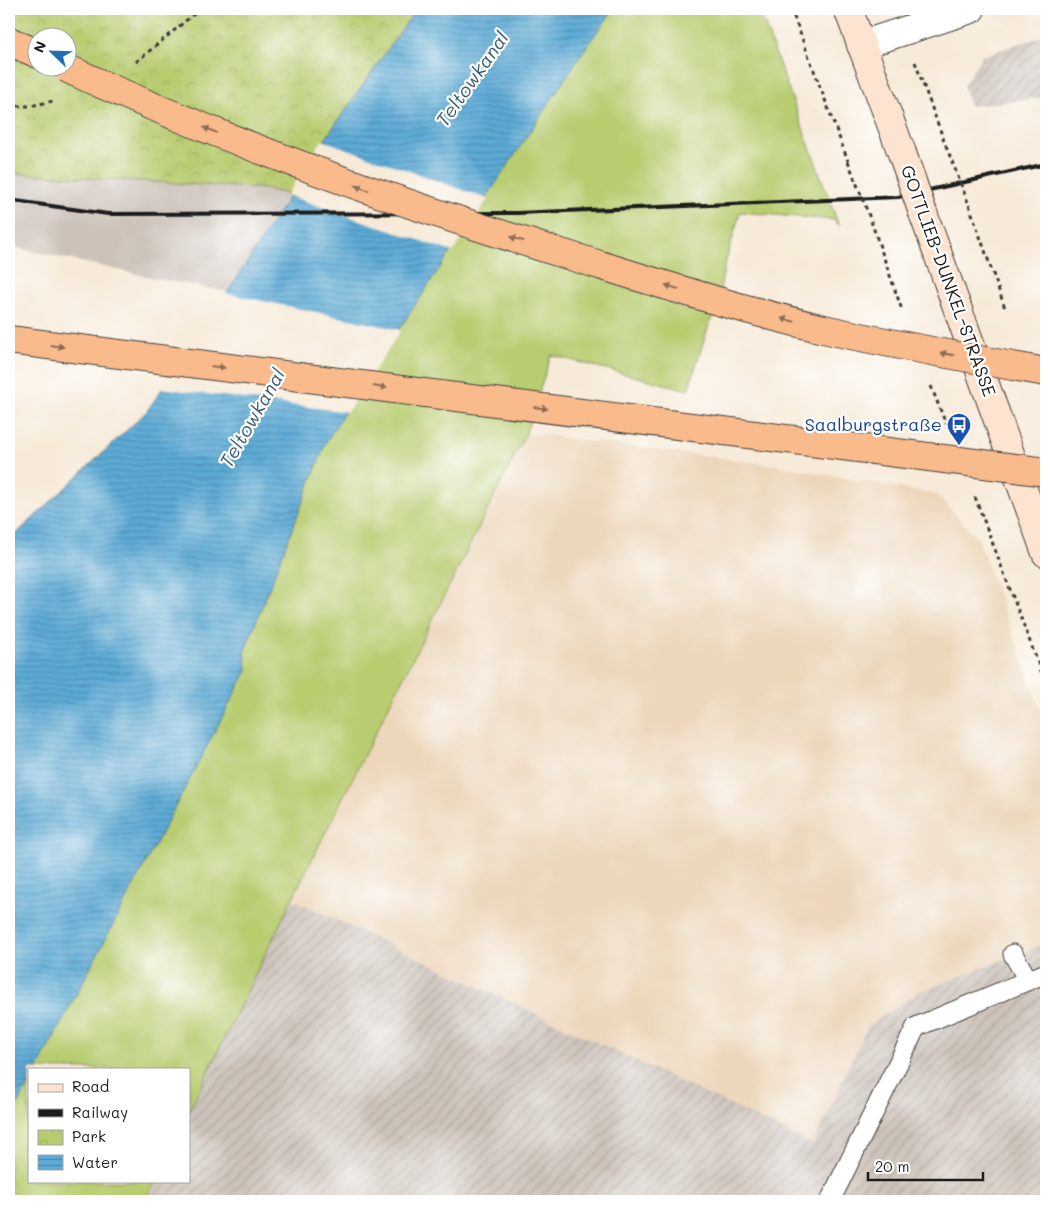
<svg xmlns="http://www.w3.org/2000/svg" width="1055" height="1210" font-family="Mali,sans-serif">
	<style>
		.built { fill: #edd7bb }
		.industrial { fill: url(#industrial-furrows) }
		.railway { fill: #ccc2b9 }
		.green { fill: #b8cc6f; stroke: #6a7446 }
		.park { fill: url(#park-crowns); stroke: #6a7446; fill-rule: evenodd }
		.water { fill: url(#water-rules); stroke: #3c6379 }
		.pier { fill: #f7ead8 }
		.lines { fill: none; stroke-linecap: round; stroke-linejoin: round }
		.lane-casing { stroke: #3d3b38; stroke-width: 21 }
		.street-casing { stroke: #3d3b38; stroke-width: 30 }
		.secondary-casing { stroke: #3d3b38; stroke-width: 30 }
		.highway-casing { stroke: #3d3b38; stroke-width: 30 }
		.path { stroke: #3d3b38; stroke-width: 3; stroke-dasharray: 4 4; stroke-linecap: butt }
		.lane { stroke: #fff; stroke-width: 19 }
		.street { stroke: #fff; stroke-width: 28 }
		.secondary { stroke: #fde4d1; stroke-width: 28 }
		.highway { stroke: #fabb8c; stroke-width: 28 }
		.rail { stroke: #1c1c1c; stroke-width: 4 }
		.secondary-bridge-casing { stroke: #3d3b38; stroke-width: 30; stroke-linecap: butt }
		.highway-bridge-casing { stroke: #3d3b38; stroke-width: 30; stroke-linecap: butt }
		.path-bridge { stroke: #3d3b38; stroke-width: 3; stroke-dasharray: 4 4; stroke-linecap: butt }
		.secondary-bridge { stroke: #fde4d1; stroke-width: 28 }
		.highway-bridge { stroke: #fabb8c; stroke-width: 28 }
		.oneway { fill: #8b6c54 }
		.labels { text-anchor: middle; stroke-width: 4.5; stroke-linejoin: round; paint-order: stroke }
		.street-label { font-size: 18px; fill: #1c1c1c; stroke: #fff }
		.transit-label { font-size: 18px; fill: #164399; stroke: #fff; text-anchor: end }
		.water-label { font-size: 19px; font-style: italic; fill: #395c70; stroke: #fff }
	</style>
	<defs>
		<pattern id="industrial-furrows" width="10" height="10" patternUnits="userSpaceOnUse" patternTransform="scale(1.25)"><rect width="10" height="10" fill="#ccc2b9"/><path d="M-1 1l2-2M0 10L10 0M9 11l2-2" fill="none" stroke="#afa69e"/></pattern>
		<pattern id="park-crowns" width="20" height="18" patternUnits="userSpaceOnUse" patternTransform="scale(1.25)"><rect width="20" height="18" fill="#b8cc6f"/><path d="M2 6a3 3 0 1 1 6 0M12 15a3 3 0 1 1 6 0" fill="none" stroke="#9eaf60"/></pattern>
		<pattern id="water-rules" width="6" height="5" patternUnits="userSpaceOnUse" patternTransform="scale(1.25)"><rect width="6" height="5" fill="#5caad6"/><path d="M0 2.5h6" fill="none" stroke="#4b8aad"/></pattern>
	</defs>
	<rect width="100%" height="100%" fill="#fff"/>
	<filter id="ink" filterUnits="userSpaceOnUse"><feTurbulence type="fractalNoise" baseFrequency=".02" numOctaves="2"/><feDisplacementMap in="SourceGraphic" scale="10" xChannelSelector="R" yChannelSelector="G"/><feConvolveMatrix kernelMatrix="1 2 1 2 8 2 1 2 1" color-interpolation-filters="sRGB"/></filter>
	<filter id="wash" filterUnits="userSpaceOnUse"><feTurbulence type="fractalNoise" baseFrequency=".0096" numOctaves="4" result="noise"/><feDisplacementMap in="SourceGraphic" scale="20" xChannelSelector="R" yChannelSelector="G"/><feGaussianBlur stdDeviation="1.12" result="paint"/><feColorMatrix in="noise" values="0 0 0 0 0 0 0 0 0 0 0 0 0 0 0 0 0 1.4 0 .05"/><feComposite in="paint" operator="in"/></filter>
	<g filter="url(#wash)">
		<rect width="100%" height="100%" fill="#f7ead8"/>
		<!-- built -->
		<path class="built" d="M526,433L775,465L937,495L978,539L1046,725V943L919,992L867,1027L813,1145L292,899Z"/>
		<!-- industrial -->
		<path class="industrial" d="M1046,35V97L970,106L963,86L982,56Z
			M292,899L813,1144L867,1027L919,992L1046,943V1201H145L155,1181H189V1111Z"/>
		<!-- railway -->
		<path class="railway" d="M9,173L268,189L290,195L228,292L154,278L9,246Z"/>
		<!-- green -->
		<path class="green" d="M614,9H759L839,226L834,220L740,212L724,268L718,302L707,331L688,390L551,355L526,433L292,899L189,1111V1069H37L247,670L245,650L326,442L345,411L588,44Z
			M29,1083V1181H155L145,1201H9V1121Z"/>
		<!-- park -->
		<path class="park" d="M9,9H416L328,135L290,195L268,189L9,173ZM38,38H68V68H38Z"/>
		<!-- water -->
		<path class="water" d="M416,9H614L588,44L345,411L326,442L245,650L247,670L37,1069H29V1083L9,1121V543L12,538L147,411L228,292L328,135Z"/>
		<!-- pier -->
		<path class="pier" d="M322,140L488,199L453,252L287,195Z
			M225,293L401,330L347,412L160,388Z"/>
	</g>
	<g filter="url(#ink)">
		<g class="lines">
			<defs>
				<path id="lane" d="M1013,954L1028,980
					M830,1201L916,1027L1046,973"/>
				<path id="street" d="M861,45L971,9"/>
				<path id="secondary" d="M848,9L902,153
					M923,213L1046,553"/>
				<path id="highway" d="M9,41L38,54"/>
			</defs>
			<!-- lane casing -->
			<use href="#lane" class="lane-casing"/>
			<!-- street casing -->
			<use href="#street" class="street-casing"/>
			<!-- secondary casing -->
			<use href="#secondary" class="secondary-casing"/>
			<!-- highway casing -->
			<use href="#highway" class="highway-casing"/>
			<!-- path -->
			<path class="path" d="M791,9L848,161
				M136,62L200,9
				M915,62L946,146
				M9,106H30L53,101
				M969,205L1005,308
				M871,221L902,310
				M931,386L946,424
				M975,497L1046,684"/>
			<!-- lane -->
			<use href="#lane" class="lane"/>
			<!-- street -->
			<use href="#street" class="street"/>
			<!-- secondary -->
			<use href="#secondary" class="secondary"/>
			<!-- highway -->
			<use href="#highway" class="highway"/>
			<!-- rail -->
			<path class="rail" d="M9,200L108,214L517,213L898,197L1046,164"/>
			<defs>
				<path id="secondary-bridge" d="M902,153L923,213"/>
				<path id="highway-bridge" d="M66,68C230,144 401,204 574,257C658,283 742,310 828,330C900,346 973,359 1046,372
					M9,340L1046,472"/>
			</defs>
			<!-- secondary-bridge casing -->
			<use href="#secondary-bridge" class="secondary-bridge-casing"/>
			<!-- highway-bridge casing -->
			<use href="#highway-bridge" class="highway-bridge-casing"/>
			<!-- path-bridge -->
			<path class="path-bridge" d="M946,146L969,205
				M848,161L871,221"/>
			<!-- secondary-bridge -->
			<use href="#secondary-bridge" class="secondary-bridge"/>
			<!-- highway-bridge -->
			<use href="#highway-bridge" class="highway-bridge"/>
		</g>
		<!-- one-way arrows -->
		<defs><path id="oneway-solid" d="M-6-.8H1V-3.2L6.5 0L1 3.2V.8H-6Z" transform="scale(1.25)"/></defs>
		<g class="oneway">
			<use href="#oneway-solid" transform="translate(210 130) rotate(-158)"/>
			<use href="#oneway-solid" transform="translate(362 188) rotate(-160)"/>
			<use href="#oneway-solid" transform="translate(517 239) rotate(-163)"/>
			<use href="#oneway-solid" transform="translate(672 287) rotate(-163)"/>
			<use href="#oneway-solid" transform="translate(788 320) rotate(-166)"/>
			<use href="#oneway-solid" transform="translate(57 346) rotate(7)"/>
			<use href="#oneway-solid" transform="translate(947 354) rotate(-170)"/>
			<use href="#oneway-solid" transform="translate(218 367) rotate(7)"/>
			<use href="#oneway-solid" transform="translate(380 387) rotate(7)"/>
			<use href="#oneway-solid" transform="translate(541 408) rotate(7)"/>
		</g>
	</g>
	<!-- icons -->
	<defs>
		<symbol id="bus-pin" viewBox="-11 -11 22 30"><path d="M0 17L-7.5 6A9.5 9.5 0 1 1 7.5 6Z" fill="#1a4fb4" stroke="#fff"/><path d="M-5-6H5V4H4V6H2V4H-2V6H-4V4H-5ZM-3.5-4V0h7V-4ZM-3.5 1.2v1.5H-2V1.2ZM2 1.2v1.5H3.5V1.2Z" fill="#fff"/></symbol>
	</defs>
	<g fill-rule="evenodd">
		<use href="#bus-pin" x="945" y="411" width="28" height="38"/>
	</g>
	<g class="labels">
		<!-- street labels -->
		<g class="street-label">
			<text transform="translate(948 281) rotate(70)" y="6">GOTTLIEB-DUNKEL-STRASSE</text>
		</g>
		<!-- transit labels -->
		<g class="transit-label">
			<text x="942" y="431">Saalburgstraße</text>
		</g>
		<!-- water labels -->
		<g class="water-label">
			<text transform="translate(472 79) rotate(-55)" y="7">Teltowkanal</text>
			<text transform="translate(252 418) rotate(-60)" y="7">Teltowkanal</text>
		</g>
	</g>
	<!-- margin -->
	<rect width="1055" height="1210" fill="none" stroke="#fff" stroke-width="30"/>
	<!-- legend -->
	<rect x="28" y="1068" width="162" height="115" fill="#ffffff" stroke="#a4a4a4"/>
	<rect x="38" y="1084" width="25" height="8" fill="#fde4d1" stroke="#a4a4a4"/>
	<text x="72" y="1092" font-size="15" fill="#1c1c1c">Road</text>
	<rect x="38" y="1109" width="25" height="8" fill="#1c1c1c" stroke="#a4a4a4"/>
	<text x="72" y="1118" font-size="15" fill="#1c1c1c">Railway</text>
	<rect x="38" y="1130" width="25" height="15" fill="url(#park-crowns)" stroke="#a4a4a4"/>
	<text x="72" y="1142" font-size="15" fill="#1c1c1c">Park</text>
	<rect x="38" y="1155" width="25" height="15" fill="url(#water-rules)" stroke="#a4a4a4"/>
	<text x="72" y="1168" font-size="15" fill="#1c1c1c">Water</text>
	<!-- north arrow -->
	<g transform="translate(52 52) rotate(293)"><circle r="24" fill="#ffffff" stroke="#a4a4a4"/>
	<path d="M0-4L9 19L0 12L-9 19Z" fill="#1f6fb2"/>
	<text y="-8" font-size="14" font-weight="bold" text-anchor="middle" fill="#1c1c1c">N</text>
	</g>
	<!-- scale -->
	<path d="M868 1172v8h115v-8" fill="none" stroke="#1c1c1c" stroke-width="2.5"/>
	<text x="875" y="1172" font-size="15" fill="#1c1c1c" stroke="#ffffff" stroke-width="4" paint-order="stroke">20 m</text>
</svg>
